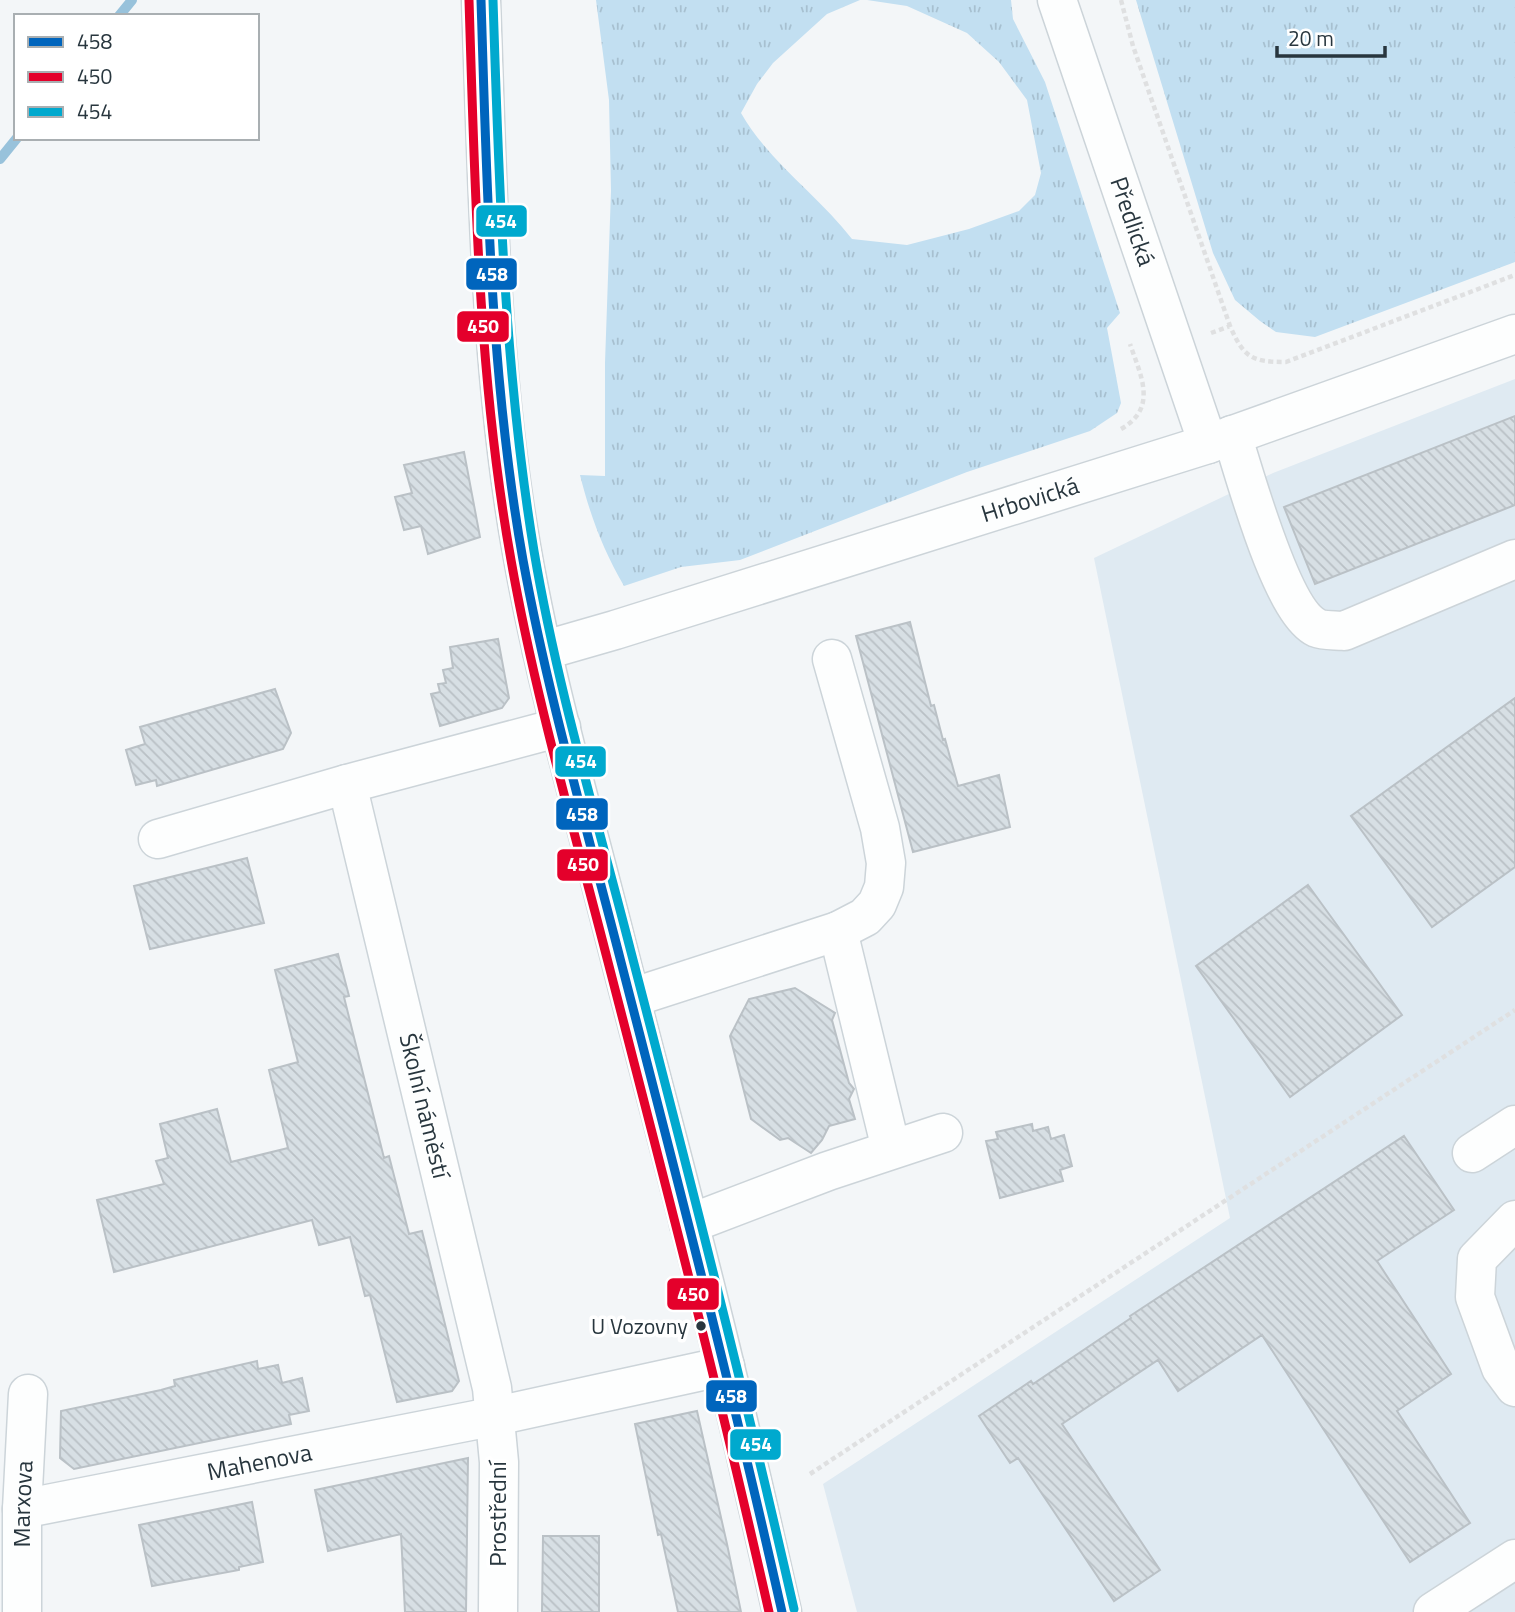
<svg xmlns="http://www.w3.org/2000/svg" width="1515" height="1612" font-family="'Titillium Web',sans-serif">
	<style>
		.built { fill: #dfeaf2 }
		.grass { fill: url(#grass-tufts) }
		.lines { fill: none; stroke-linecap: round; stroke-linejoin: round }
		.stream { stroke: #98c2db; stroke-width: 10 }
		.building { fill: url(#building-back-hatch); stroke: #bac1c6; stroke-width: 2 }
		.minor-casing { stroke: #ccd4d9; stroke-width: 41 }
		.major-casing { stroke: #ccd4d9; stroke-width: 41 }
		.path { stroke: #dfe0e1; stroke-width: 4.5; stroke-dasharray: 5 3.5; stroke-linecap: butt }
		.minor { stroke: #fdfefe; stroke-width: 38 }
		.major { stroke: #fdfefe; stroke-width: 38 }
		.bus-1-casing { stroke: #fff; stroke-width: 14 }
		.bus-2-casing { stroke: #fff; stroke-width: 14 }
		.bus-3-casing { stroke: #fff; stroke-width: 14 }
		.bus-1 { stroke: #0065bd; stroke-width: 9 }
		.bus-2 { stroke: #e4002b; stroke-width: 9 }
		.bus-3 { stroke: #00a9ce; stroke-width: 9 }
		.bus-dot { fill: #28363e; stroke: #fff; stroke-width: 2.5 }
		.labels { text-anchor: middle; stroke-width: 7; stroke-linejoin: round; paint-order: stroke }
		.bus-label { font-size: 22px; fill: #28363e; stroke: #fff; text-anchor: end }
		.street-label { font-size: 24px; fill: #28363e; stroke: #fff }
		.line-badge { stroke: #fff; stroke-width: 2.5 }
		.badge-label { font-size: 19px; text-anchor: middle; font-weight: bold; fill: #fff }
	</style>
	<defs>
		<pattern id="grass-tufts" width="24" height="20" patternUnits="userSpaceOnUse" patternTransform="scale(1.75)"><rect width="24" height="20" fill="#c2dff1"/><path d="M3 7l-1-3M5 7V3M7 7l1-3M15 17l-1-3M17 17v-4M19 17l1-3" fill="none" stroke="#a7c0d0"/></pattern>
		<pattern id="building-back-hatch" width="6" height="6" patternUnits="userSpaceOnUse" patternTransform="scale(1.75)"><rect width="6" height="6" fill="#d7dfe4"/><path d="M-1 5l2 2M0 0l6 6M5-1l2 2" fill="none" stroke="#b9c0c5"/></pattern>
	</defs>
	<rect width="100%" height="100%" fill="#f3f6f8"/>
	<!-- built -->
	<path class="built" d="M1515,379V1612H857L823,1484L1230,1218L1094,558L1273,473Z"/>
	<!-- grass -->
	<path class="grass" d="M596,0H860L827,14L773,63L757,84L741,113C768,161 818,195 852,239L907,245L969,229L1019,211L1035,195L1041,173L1027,100L999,62L967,33L907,6L867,0H1011L1013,19L1045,82L1120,313L1107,328L1121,403L1117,413L1090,431L967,472L740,560L681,567L624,586C603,550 590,515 580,475L605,476V363L611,191L609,100Z
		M1136,0H1515V262L1315,337L1276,332L1260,321L1235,300L1213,253Z"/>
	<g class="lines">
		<!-- stream -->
		<path class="stream" d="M119,16L132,0
			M0,159L17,138"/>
	</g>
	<!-- building -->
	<path class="building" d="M1515,416V505L1315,584L1284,507Z
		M464,452L480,537L428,554L421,526L404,530L395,497L412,493L404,465Z
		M910,622L931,706L934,705L943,740L945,739L958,786L999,775L1010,827L913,852L856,636Z
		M498,639L509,698L502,708L440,726L431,694L440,692L438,684L446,683L443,670L453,668L450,647Z
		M275,689L291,733L283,749L157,786L156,780L136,785L126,750L145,744L140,727Z
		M1515,698V867L1432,927L1351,816Z
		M247,858L264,923L150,949L134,886Z
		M1308,885L1402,1015L1290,1097L1196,966Z
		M338,954L349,996L344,997L384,1158L389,1156L409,1234L422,1231L459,1381L452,1391L397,1402L370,1295L365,1296L350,1237L319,1245L312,1220L114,1272L97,1200L164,1184L156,1161L168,1158L160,1124L217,1109L231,1162L288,1148L269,1070L298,1062L275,970Z
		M795,988L835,1013L832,1020L849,1083L854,1089L849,1099L855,1119L829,1126L822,1140L811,1153L788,1138L780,1140L751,1119L730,1036L749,999Z
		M1032,1124L1033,1131L1048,1127L1051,1139L1064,1135L1072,1166L1060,1170L1063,1181L1000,1198L986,1141L998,1139L996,1132Z
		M1404,1136L1454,1210L1377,1261L1451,1374L1397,1411L1470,1523L1410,1562L1262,1335L1178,1391L1158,1360L1062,1424L1160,1570L1114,1601L1018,1458L1010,1463L979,1416L1031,1381L1033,1384L1131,1318L1130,1316Z
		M257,1361L258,1369L278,1365L282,1383L302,1378L309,1411L289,1415L291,1424L74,1469L60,1458L61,1411L161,1390L175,1386L174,1380Z
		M697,1411L727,1544L741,1612H678L661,1534L658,1535L635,1424Z
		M468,1458L466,1612H405L401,1534L328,1551L315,1490Z
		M252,1502L263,1562L239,1567V1570L152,1586L139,1525Z
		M543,1536H599V1612H542Z"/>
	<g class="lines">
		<defs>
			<g id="minor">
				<path id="s1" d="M1057,0L1208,444"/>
				<path d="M1232,435C1245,475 1281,611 1317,628C1324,631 1336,630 1344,631L1515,559"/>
				<path id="s2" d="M542,651L615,630L1208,444L1515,334"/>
				<path id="s3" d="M347,784L492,1388L499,1462L498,1612"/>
				<path d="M158,839L347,784L561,727"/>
				<path d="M838,931L891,1149"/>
				<path d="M631,998L838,931L865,917L877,904L884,887L886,863L880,828L832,659"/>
				<path d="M1472,1153L1515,1125"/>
				<path d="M1515,1220L1477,1259L1475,1297L1501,1368L1515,1387"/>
				<path d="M689,1224L828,1171L943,1133"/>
				<path id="s4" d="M22,1509L496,1416L725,1366"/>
				<path id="s5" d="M22,1612V1509L28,1394"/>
				<path d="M1433,1612L1515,1559"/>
			</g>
			<path id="major" d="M481,0C487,168 489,336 514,503C536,653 580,799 617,946C649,1071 683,1196 714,1322C738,1418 760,1515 782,1612"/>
		</defs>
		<!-- minor casing -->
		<use href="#minor" class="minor-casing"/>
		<!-- major casing -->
		<use href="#major" class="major-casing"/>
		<!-- path -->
		<path class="path" d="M1121,0L1133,46L1230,326C1244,358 1252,362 1286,362L1515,275
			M1211,333L1230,326
			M1121,429C1158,408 1141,376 1130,344
			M810,1474L1515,1010"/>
		<!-- minor -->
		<use href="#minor" class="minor"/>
		<!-- major -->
		<use href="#major" class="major"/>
		<defs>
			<path id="bus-1" d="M481,0C487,187 490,376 523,560C548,696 587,829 621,962C677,1178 733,1394 782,1612"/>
			<path id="bus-2" d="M469,0C475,188 478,376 511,560C535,696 574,829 608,962C664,1178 720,1394 769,1612"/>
			<path id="bus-3" d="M493,0C499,184 504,369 534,551C557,687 597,819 631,952C688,1171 744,1389 794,1609"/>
		</defs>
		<!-- bus-1 casing -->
		<use href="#bus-1" class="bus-1-casing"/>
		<!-- bus-2 casing -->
		<use href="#bus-2" class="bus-2-casing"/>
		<!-- bus-3 casing -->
		<use href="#bus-3" class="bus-3-casing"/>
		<!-- bus-1 -->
		<use href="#bus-1" class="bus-1"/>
		<!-- bus-2 -->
		<use href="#bus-2" class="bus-2"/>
		<!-- bus-3 -->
		<use href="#bus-3" class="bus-3"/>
	</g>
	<!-- markers -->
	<circle class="bus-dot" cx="701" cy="1326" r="6"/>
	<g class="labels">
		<!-- bus labels -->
		<g class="bus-label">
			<text x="688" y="1334">U Vozovny</text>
		</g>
		<!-- street labels -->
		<g class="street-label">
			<text dy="8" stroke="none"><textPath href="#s1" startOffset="234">Předlická</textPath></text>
			<text dy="8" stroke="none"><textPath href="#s2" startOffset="511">Hrbovická</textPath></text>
			<text dy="8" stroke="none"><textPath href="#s3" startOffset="331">Školní náměstí</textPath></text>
			<text dy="8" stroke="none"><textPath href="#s4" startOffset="242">Mahenova</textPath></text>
			<text dy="8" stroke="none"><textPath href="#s5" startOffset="108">Marxova</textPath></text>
			<text transform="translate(498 1514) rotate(-90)" y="8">Prostřední</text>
		</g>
	</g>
	<g class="line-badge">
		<rect x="475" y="204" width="53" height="34" rx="7" fill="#00a9ce"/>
		<rect x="465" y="257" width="53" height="34" rx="7" fill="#0065bd"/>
		<rect x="456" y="310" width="54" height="33" rx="7" fill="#e4002b"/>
		<rect x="554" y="745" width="53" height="33" rx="7" fill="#00a9ce"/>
		<rect x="555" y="797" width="54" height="34" rx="7" fill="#0065bd"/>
		<rect x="556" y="848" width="53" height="34" rx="7" fill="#e4002b"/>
		<rect x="666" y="1277" width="54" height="34" rx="7" fill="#e4002b"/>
		<rect x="705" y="1379" width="53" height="34" rx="7" fill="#0065bd"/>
		<rect x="729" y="1428" width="53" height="33" rx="7" fill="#00a9ce"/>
	</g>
	<g class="badge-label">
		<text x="501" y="228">454</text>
		<text x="492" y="281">458</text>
		<text x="483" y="333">450</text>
		<text x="581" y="768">454</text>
		<text x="582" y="821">458</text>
		<text x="583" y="871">450</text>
		<text x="693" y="1301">450</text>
		<text x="731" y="1403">458</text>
		<text x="756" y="1451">454</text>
	</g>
	<!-- legend -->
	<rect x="14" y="14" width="245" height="126" fill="#ffffff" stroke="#a9afb2" stroke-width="2"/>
	<rect x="28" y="37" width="35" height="10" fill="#0065bd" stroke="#a9afb2" stroke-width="2"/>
	<text x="77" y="49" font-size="21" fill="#28363e">458</text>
	<rect x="28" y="72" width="35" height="10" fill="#e4002b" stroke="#a9afb2" stroke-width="2"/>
	<text x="77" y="84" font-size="21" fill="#28363e">450</text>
	<rect x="28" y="107" width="35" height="10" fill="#00a9ce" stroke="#a9afb2" stroke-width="2"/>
	<text x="77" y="119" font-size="21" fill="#28363e">454</text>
	<!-- scale -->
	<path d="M1277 46v10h108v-10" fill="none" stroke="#28363e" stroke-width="3.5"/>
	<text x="1288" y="46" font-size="21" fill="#28363e" stroke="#ffffff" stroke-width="5" paint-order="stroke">20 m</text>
</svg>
